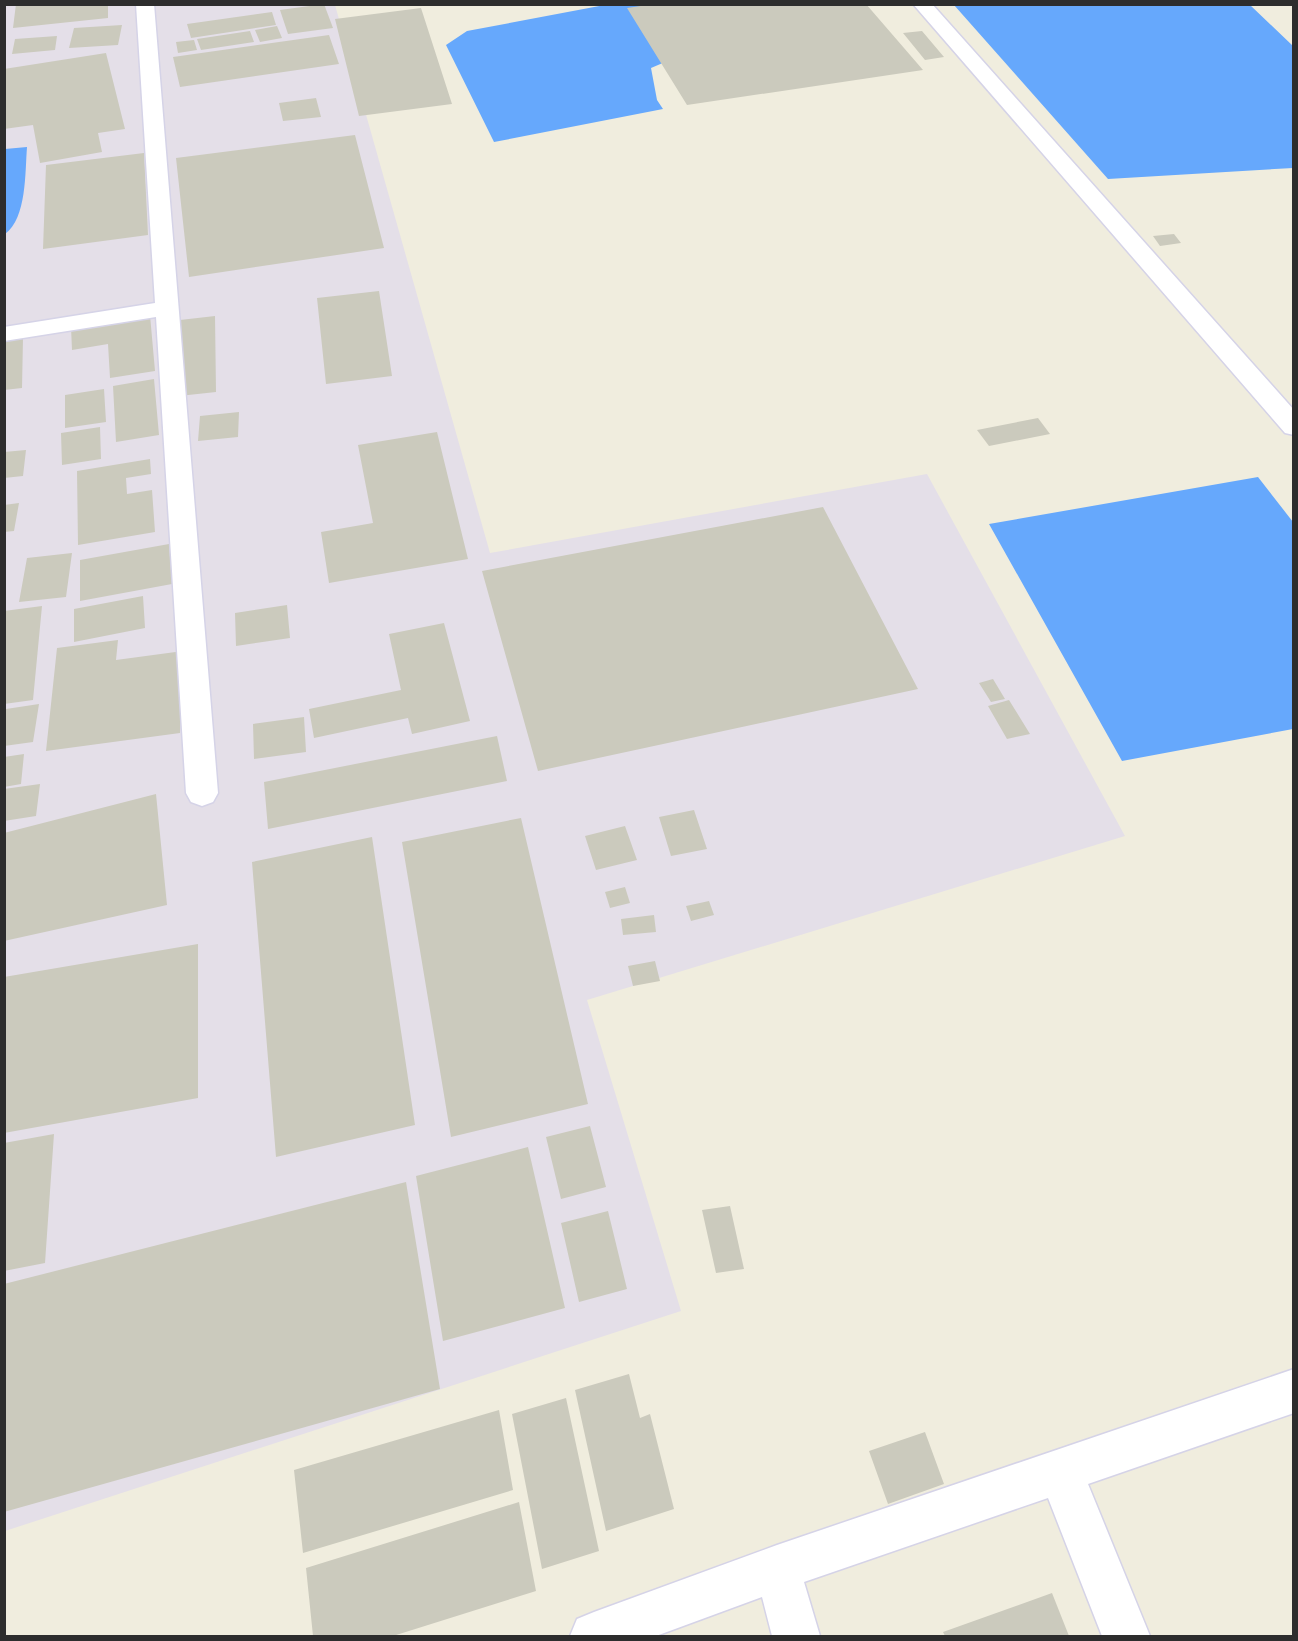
<svg xmlns="http://www.w3.org/2000/svg" width="1298" height="1641" font-family="'Asap Condensed',sans-serif">
	<style>
		.industrial { fill: #e4dfe8 }
		.water { fill: #66a8fc }
		.building { fill: #cbcabd }
		.lines { fill: none; stroke-linecap: round; stroke-linejoin: round }
		.minor-casing { stroke: #d5d3e7; stroke-width: 3 }
		.minor { fill: #fff; fill-rule: evenodd }
	</style>
	<rect width="100%" height="100%" fill="#f0edde"/>
	<!-- industrial -->
	<path class="industrial" d="M4,5H335L490,553L927,474L1125,836L587,1000L681,1311L5,1531Z"/>
	<!-- water -->
	<path class="water" d="M610,4L720,5L698,48L651,68L657,100L663,109L494,142L446,45L467,31Z
		M954,5H1250L1293,46V168L1108,179Z
		M27,147C25,172 27,218 5,234V149Z
		M1258,477L1293,522V729L1122,761L989,524Z"/>
	<!-- building -->
	<path class="building" d="M16,4H108V18L13,28Z
		M324,4L333,28L288,34L280,10Z
		M654,4H866L923,70L687,105L627,8Z
		M421,8L452,104L359,116L335,19Z
		M272,12L276,25L191,38L187,24Z
		M122,25L118,45L69,48L74,28Z
		M277,26L282,38L260,42L255,30Z
		M250,31L254,42L201,50L197,39Z
		M922,31L944,57L925,60L903,33Z
		M329,35L339,64L180,87L173,57Z
		M57,36L55,50L12,54L15,39Z
		M194,40L197,50L178,53L176,42Z
		M106,53L125,129L98,133L102,152L40,163L33,125L4,129V69Z
		M316,98L321,117L283,121L279,103Z
		M355,135L384,248L189,277L176,158Z
		M144,153L148,235L43,249L46,165Z
		M1174,234L1181,243L1160,246L1153,236Z
		M379,291L392,376L326,384L317,298Z
		M150,315L155,371L110,378L108,344L72,350L71,327Z
		M215,316L216,392L179,396L180,320Z
		M23,338L22,388L4,390V341Z
		M154,379L159,435L116,442L113,386Z
		M104,389L106,422L65,428V395Z
		M239,412L238,437L198,441L200,416Z
		M1038,418L1050,434L989,446L977,430Z
		M100,427L101,459L62,465L61,433Z
		M437,432L468,559L329,583L321,532L373,523L358,445Z
		M26,450L23,476L4,478V452Z
		M150,459L151,474L126,478L127,494L152,490L155,532L78,545L77,471Z
		M19,503L14,531L4,532V505Z
		M823,507L918,689L538,771L482,571Z
		M169,544L172,584L80,601V560Z
		M72,553L66,597L19,602L27,558Z
		M143,596L145,628L74,642V609Z
		M287,605L290,638L236,646L235,613Z
		M42,606L33,700L4,704V611Z
		M444,623L470,721L412,734L408,718L314,738L309,709L401,690L389,634Z
		M118,640L116,660L183,651L180,733L46,751L57,648Z
		M993,679L1005,699L991,702L979,683Z
		M1009,700L1030,734L1007,739L988,706Z
		M39,704L33,742L4,746L6,709Z
		M304,717L306,752L254,759L253,724Z
		M497,736L507,781L268,829L264,782Z
		M24,754L21,784L4,787V757Z
		M40,784L36,816L4,821V789Z
		M156,794L167,905L4,941V833Z
		M694,810L707,849L671,856L659,817Z
		M521,818L588,1104L451,1137L402,842Z
		M625,826L637,860L596,870L585,836Z
		M372,837L415,1125L276,1157L252,862Z
		M625,887L630,903L610,908L605,892Z
		M709,901L714,915L691,921L686,906Z
		M654,915L656,932L623,935L621,919Z
		M198,944V1098L4,1133V977Z
		M655,961L660,981L633,986L628,966Z
		M590,1126L606,1187L561,1199L546,1137Z
		M54,1134L45,1263L4,1271V1143Z
		M528,1147L565,1308L443,1341L416,1176Z
		M406,1182L440,1389L4,1512V1284Z
		M730,1206L744,1269L716,1273L702,1210Z
		M608,1211L627,1289L579,1302L561,1223Z
		M629,1374L640,1418L650,1414L674,1509L606,1531L575,1390Z
		M566,1398L599,1551L542,1569L512,1414Z
		M499,1410L513,1490L303,1553L294,1470Z
		M925,1432L944,1484L888,1504L869,1451Z
		M519,1502L536,1591L393,1636H313L306,1568Z
		M1052,1593L1069,1636H945L943,1632Z"/>
	<g class="lines">
		<defs>
			<path id="minor" d="M136,4H154L218,793L213,802L202,806L191,802L186,793L156,317L4,341V327L155,303Z
				M913,4H932L1294,410V435L1285,433Z
				M1294,1369V1413L1088,1484L1150,1636H1102L1048,1498L804,1582L820,1636H772L762,1597L656,1636H570L577,1619L594,1612L777,1545Z"/>
		</defs>
		<!-- minor casing -->
		<use href="#minor" class="minor-casing"/>
		<!-- minor -->
		<use href="#minor" class="minor"/>
	</g>
	<!-- border -->
	<rect width="1298" height="1641" fill="none" stroke="#2d2d2d" stroke-width="12"/>
</svg>
